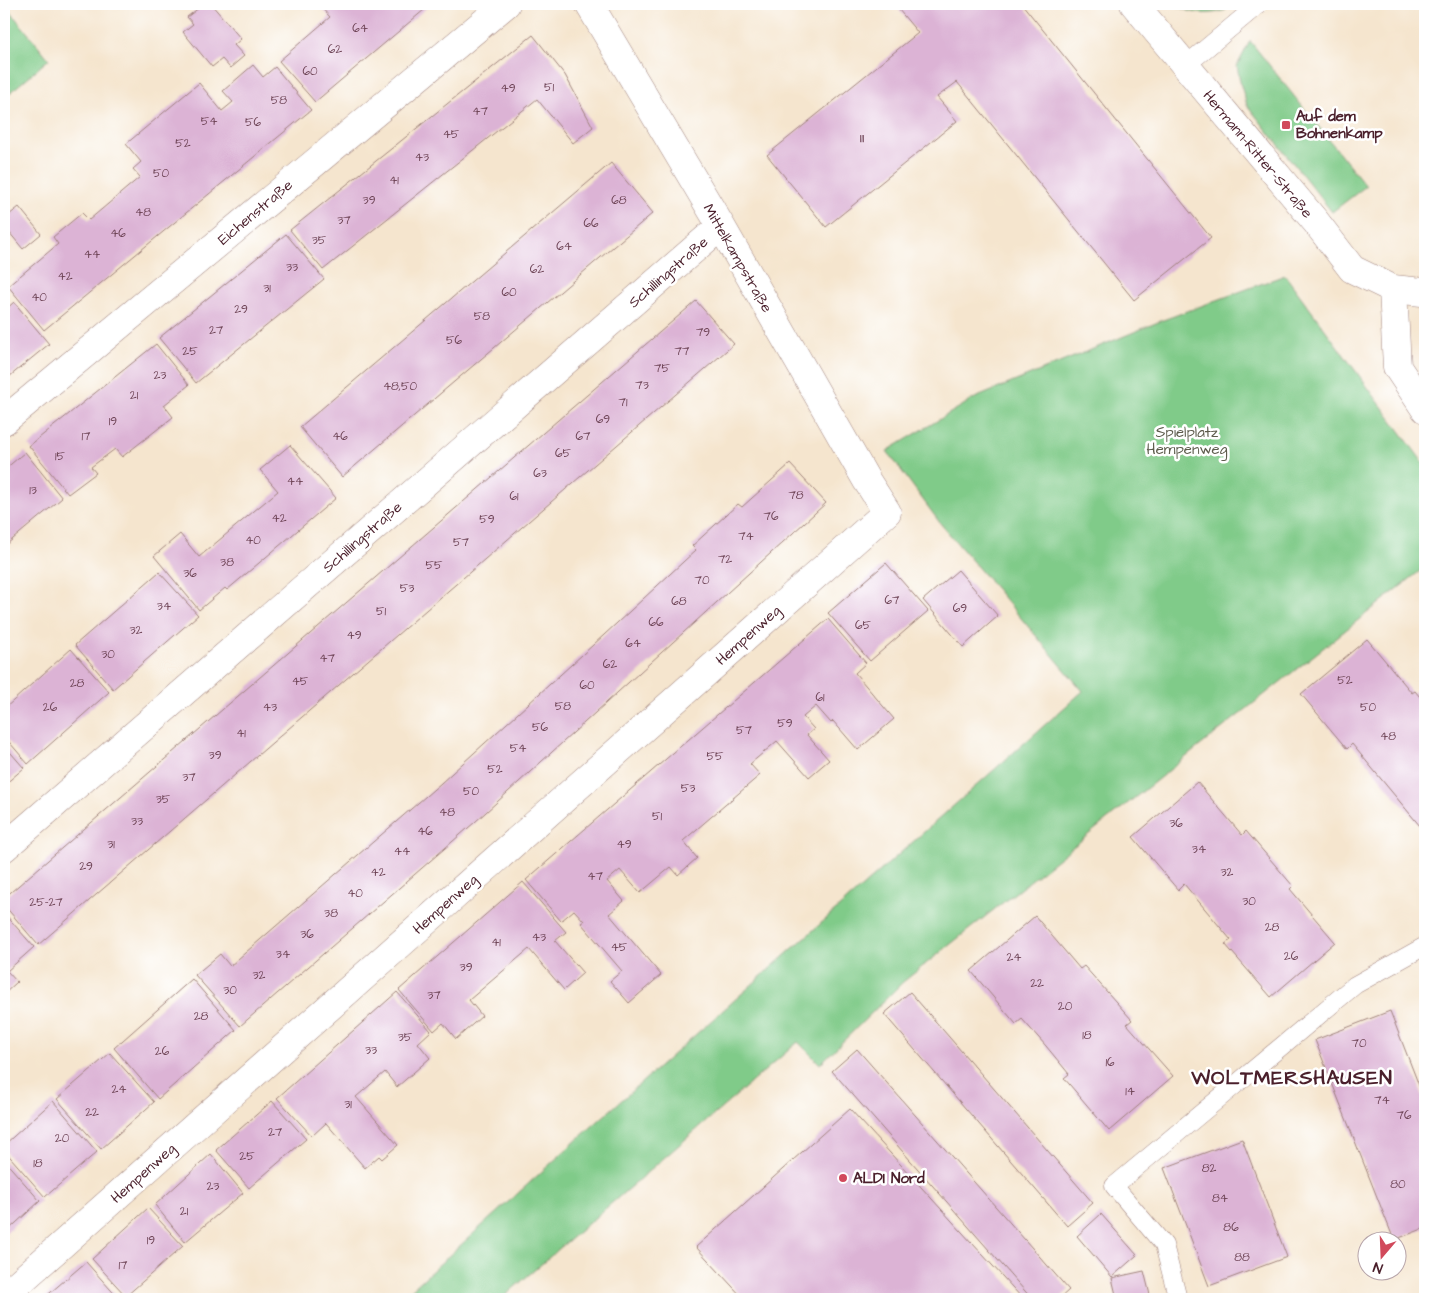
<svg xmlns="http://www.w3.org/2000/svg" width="1429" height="1303" font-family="'Architects Daughter',sans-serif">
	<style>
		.green { fill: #80cb89; stroke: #65755a }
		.building { fill: #dcb3d5 }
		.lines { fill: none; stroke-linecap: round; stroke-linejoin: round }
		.service-casing { stroke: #a0827c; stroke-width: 19 }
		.minor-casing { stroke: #a0827c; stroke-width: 29 }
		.tertiary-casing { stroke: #a0827c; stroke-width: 29 }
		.service { stroke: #fff; stroke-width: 18 }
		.minor { stroke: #fff; stroke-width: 28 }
		.tertiary { stroke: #fff; stroke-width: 28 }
		.poi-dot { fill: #d1495b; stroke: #fff; stroke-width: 2 }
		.labels { text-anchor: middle; stroke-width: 5; stroke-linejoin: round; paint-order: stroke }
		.number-label { font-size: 12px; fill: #6e4456 }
		.poi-label { font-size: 15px; font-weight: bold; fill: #4a1f2b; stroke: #fff; text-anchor: start }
		.street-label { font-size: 15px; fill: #4a1f2b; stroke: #fff }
		.park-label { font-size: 15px; fill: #5d5b4c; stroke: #fff }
		.district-label { font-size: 20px; font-weight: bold; letter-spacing: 1px; fill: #4a1f2b; stroke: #fff }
	</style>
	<rect width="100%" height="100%" fill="#fff"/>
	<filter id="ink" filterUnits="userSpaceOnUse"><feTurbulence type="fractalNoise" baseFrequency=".02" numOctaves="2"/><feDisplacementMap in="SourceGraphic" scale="10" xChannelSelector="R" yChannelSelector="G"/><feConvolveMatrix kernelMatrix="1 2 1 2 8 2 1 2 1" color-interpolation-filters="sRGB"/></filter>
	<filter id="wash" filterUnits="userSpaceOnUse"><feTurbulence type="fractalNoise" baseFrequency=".0096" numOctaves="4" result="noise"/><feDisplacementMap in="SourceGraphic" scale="20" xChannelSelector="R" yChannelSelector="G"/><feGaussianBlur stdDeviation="1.12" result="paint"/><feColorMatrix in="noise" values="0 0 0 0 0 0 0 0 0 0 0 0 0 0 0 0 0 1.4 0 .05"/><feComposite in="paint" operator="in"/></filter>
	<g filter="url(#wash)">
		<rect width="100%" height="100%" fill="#f5e5ce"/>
		<!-- green -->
		<path class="green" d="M4,4L49,59L4,98Z
			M1173,4H1221L1226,10C1206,16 1191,14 1173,4Z
			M1250,41L1366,186L1332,212L1247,105L1241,86L1237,66Z
			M1285,275L1425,465V567L903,982L820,1064L798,1042L501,1299H401L579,1138L1083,691L940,523L887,451L975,398L1163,320Z"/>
		<g id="blocks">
			<!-- building -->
			<path class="building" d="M204,4H211L241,39L234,45L244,56L230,68L222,59L212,67L183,32L193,24L187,17Z
				M318,4H431L315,102L279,61L330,17Z
				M894,4H1022L1211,238L1134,300L957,82L937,97L957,121L826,227L767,155L918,33Z
				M533,35L565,75L593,127L573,143L537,99L323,270L290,230Z
				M253,65L263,77L275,67L311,110L44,330L8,286L58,244L53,237L82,213L89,220L140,177L133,169L141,162L126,144L199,83L222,111L233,102L223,91Z
				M611,163L653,213L342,477L300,427Z
				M19,207L41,234L23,249L4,226V219Z
				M286,234L324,279L196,383L159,338Z
				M696,301L734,344L38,945L4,905V898Z
				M14,302L49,344L4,381V311Z
				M156,344L189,385L164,405L173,417L122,457L115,449L91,467L96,473L68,494L29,446Z
				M290,445L336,498L227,590L225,588L199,610L154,556L180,534L199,557L278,491L260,470Z
				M25,452L62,498L7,544L4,540V470Z
				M790,464L826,503L475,822L240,1026L195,975L220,954L230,966L441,783L604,635L696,550L692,546L738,504L742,507Z
				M886,563L928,611L870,661L828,613Z
				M958,570L998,616L963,647L923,600Z
				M159,572L198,615L113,689L75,645Z
				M828,619L866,663L855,673L894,719L858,750L833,721L831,723L816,706L803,717L814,729L807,735L829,760L809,777L777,741L750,764L760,775L683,841L697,858L678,875L671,867L640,893L620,870L607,881L624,901L609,914L661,975L629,1003L610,981L622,971L581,923L584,921L574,910L561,921L526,880Z
				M1367,639L1412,693L1415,691L1425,703V832L1352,744L1347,749L1301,694Z
				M71,649L109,692L28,764L4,736V709Z
				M4,745L24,768L4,785Z
				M1197,782L1242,835L1246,831L1293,886L1290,889L1335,942L1271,997L1225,944L1231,940L1184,884L1178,890L1133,837Z
				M523,882L566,932L555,941L583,973L564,990L529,949L469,1000L482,1016L456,1039L443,1023L434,1031L399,990Z
				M4,913L34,947L7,971L17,982L4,994Z
				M1035,916L1080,969L1084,966L1132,1020L1127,1024L1173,1076L1109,1131L1064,1078L1069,1074L1046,1046L1022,1019L1016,1024L971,971Z
				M192,979L236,1030L158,1099L114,1048Z
				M397,992L431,1031L418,1043L430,1058L397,1087L385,1072L356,1097L398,1145L382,1159L379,1156L365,1168L326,1123L312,1136L277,1098Z
				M910,992L1093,1203L1067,1226L884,1014Z
				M1390,1011L1425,1101V1228L1394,1240L1315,1040Z
				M857,1049L1069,1290L1059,1299H1032L832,1071Z
				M110,1053L154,1102L101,1149L57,1099Z
				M53,1101L97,1152L45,1197L4,1150V1145Z
				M272,1101L306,1139L249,1188L216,1150Z
				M850,1109L1023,1299H744L696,1247Z
				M1242,1139L1287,1257L1209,1286L1164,1168Z
				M211,1154L243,1193L185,1242L155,1205Z
				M4,1160L40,1201L4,1234Z
				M148,1208L183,1246L126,1296L92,1259Z
				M1101,1214L1137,1255L1112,1277L1077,1236Z
				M86,1262L119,1299H43L58,1286Z
				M1144,1271L1151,1299H1117L1112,1278Z"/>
		</g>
	</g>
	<g filter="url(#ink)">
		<use href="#blocks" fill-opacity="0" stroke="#a0827c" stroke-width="1"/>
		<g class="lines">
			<defs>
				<path id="service" d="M1185,66L1259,4
					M1178,1299L1164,1245L1114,1186L1355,985L1425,946"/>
				<path id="minor" d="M1393,289L1397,367L1425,409
					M4,421L506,4
					M4,848L721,226
					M4,1296L887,512L867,481L721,226L589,4"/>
				<path id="tertiary" d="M1134,4L1316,222L1352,269L1393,289L1422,292L1425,290"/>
			</defs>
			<!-- service casing -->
			<use href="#service" class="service-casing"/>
			<!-- minor casing -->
			<use href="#minor" class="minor-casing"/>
			<!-- tertiary casing -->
			<use href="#tertiary" class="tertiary-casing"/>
			<!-- service -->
			<use href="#service" class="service"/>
			<!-- minor -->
			<use href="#minor" class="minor"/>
			<!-- tertiary -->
			<use href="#tertiary" class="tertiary"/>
		</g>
	</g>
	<!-- markers -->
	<g class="poi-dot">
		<rect x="1281" y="120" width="10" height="10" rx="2.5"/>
		<circle cx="843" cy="1178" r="5"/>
	</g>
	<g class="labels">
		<!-- number labels -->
		<g class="number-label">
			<text x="360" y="32">64</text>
			<text x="335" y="53">62</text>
			<text x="310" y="75">60</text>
			<text x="549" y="91">51</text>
			<text x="508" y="92">49</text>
			<text x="279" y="104">58</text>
			<text x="480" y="115">47</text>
			<text x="209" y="125">54</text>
			<text x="253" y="126">56</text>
			<text x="451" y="138">45</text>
			<text x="862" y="142">111</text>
			<text x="183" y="147">52</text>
			<text x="422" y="161">43</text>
			<text x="161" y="177">50</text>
			<text x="394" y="184">41</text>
			<text x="369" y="204">39</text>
			<text x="619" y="204">68</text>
			<text x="143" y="216">48</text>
			<text x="344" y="224">37</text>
			<text x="591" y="227">66</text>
			<text x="118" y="237">46</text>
			<text x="319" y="244">35</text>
			<text x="564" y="250">64</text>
			<text x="92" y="258">44</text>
			<text x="292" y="271">33</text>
			<text x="537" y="273">62</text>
			<text x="65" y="280">42</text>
			<text x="267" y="292">31</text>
			<text x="509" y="296">60</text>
			<text x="39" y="301">40</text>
			<text x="241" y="313">29</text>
			<text x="482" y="320">58</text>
			<text x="216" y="334">27</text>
			<text x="703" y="336">79</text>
			<text x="454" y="344">56</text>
			<text x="190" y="355">25</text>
			<text x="682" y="355">77</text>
			<text x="662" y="372">75</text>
			<text x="160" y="379">23</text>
			<text x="642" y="389">73</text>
			<text x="400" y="390">48,50</text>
			<text x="134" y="399">21</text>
			<text x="623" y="406">71</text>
			<text x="603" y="423">69</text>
			<text x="113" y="425">19</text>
			<text x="86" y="440">17</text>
			<text x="340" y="440">46</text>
			<text x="583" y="440">67</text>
			<text x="563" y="457">65</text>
			<text x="60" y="460">15</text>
			<text x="540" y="477">63</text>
			<text x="295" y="485">44</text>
			<text x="33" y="494">13</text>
			<text x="796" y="499">78</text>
			<text x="514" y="500">61</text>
			<text x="771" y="520">76</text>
			<text x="279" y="522">42</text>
			<text x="487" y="523">59</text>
			<text x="746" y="540">74</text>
			<text x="253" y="544">40</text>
			<text x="461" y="546">57</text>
			<text x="725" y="563">72</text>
			<text x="227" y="566">38</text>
			<text x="434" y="569">55</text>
			<text x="190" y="577">36</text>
			<text x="702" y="584">70</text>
			<text x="407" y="592">53</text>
			<text x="892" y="604">67</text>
			<text x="679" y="605">68</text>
			<text x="164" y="610">34</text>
			<text x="960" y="612">69</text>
			<text x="381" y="615">51</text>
			<text x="656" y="626">66</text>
			<text x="863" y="629">65</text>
			<text x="136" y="634">32</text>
			<text x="354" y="639">49</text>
			<text x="633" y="647">64</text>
			<text x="108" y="658">30</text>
			<text x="327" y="662">47</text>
			<text x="610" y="668">62</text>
			<text x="1345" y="684">52</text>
			<text x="300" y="685">45</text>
			<text x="77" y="687">28</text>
			<text x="587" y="689">60</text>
			<text x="820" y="701">61</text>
			<text x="563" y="710">58</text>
			<text x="50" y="711">26</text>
			<text x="270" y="711">43</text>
			<text x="1368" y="711">50</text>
			<text x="785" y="727">59</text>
			<text x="540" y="731">56</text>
			<text x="744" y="734">57</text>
			<text x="241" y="737">41</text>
			<text x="1388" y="740">48</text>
			<text x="518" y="752">54</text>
			<text x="215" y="759">39</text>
			<text x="715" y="760">55</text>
			<text x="495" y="773">52</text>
			<text x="189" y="781">37</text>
			<text x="688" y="792">53</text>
			<text x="471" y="795">50</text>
			<text x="163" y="803">35</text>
			<text x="447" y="816">48</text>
			<text x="657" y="820">51</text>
			<text x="137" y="825">33</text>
			<text x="1176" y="827">36</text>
			<text x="425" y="835">46</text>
			<text x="111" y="848">31</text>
			<text x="624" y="848">49</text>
			<text x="1199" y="853">34</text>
			<text x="402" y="855">44</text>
			<text x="86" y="870">29</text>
			<text x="378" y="876">42</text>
			<text x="1227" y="876">32</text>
			<text x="595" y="880">47</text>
			<text x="355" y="897">40</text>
			<text x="1249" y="905">30</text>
			<text x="46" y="906">25-27</text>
			<text x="331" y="917">38</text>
			<text x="1272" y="931">28</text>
			<text x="307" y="938">36</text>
			<text x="539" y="941">43</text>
			<text x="496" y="946">41</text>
			<text x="619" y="951">45</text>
			<text x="283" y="958">34</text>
			<text x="1291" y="960">26</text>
			<text x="1014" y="961">24</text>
			<text x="466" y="971">39</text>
			<text x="259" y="979">32</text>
			<text x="1037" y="987">22</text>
			<text x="230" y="994">30</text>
			<text x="434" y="999">37</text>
			<text x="1065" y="1010">20</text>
			<text x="201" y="1020">28</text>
			<text x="1087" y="1039">18</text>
			<text x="405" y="1041">35</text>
			<text x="1359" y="1047">70</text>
			<text x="371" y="1054">33</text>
			<text x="162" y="1055">26</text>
			<text x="1110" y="1066">16</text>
			<text x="119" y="1093">24</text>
			<text x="1130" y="1095">14</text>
			<text x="1382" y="1104">74</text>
			<text x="348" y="1108">31</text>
			<text x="92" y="1116">22</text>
			<text x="1404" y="1119">76</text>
			<text x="275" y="1136">27</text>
			<text x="62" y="1142">20</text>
			<text x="247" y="1160">25</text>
			<text x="38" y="1167">18</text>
			<text x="1209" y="1172">82</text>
			<text x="1398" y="1188">80</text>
			<text x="213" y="1190">23</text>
			<text x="1220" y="1202">84</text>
			<text x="184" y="1215">21</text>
			<text x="1231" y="1231">86</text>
			<text x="151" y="1244">19</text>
			<text x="1242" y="1261">88</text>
			<text x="123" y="1269">17</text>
		</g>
		<!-- poi labels -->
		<g class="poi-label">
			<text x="1296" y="121">Auf dem<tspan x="1296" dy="17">Bohnenkamp</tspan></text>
			<text x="853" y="1183">ALDI Nord</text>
		</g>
		<!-- street labels -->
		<g class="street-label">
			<text transform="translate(1258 154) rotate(50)" y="5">Hermann-Ritter-Straße</text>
			<text transform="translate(255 212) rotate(-40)" y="5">Eichenstraße</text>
			<text transform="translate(738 258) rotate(60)" y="5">Mittelkampstraße</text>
			<text transform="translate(668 272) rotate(-41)" y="5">Schillingstraße</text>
			<text transform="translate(362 537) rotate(-41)" y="5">Schillingstraße</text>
			<text transform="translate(748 635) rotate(-42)" y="5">Hempenweg</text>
			<text transform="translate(445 904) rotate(-42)" y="5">Hempenweg</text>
			<text transform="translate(143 1173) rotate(-42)" y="5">Hempenweg</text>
		</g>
		<!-- park labels -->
		<g class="park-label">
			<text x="1187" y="437">Spielplatz<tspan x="1187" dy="17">Hempenweg</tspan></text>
		</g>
		<!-- district labels -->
		<g class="district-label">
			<text x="1292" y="1084">WOLTMERSHAUSEN</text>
		</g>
	</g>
	<!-- margin -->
	<rect width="1429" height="1303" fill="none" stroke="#fff" stroke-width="20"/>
	<!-- north arrow -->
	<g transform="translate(1382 1256) rotate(199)"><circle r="24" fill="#ffffff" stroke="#b7a5aa"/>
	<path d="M0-4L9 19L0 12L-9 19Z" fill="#d1495b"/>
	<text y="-8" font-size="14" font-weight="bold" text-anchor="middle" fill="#4a1f2b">N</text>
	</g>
</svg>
